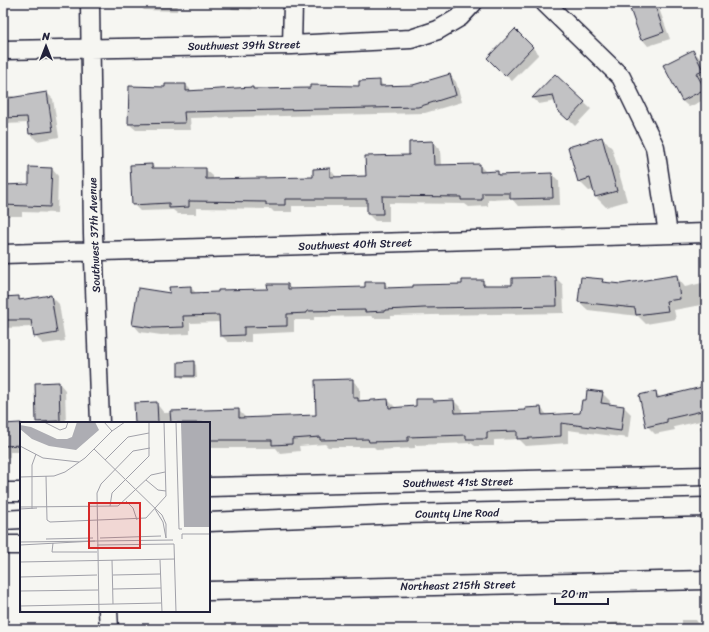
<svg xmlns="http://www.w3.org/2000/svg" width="709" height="632" font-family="Sriracha,sans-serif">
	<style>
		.shadow { fill: #0003 }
		.building { fill: #c2c2c4; stroke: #22223b }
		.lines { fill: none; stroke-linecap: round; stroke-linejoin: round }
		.minor-casing { stroke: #22223b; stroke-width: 21 }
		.minor { stroke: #f6f6f2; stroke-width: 18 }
		.labels { text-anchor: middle; stroke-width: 4; stroke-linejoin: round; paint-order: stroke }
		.street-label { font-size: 11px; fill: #22223b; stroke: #f6f6f2 }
		.inset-road { fill: none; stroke: #a1a1a9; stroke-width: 1 }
		.view { fill: #d62828; fill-opacity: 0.15; stroke: #d62828; stroke-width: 2 }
		.inset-edge { fill: none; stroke: #22223b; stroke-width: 2 }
	</style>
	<rect width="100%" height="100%" fill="#f6f6f2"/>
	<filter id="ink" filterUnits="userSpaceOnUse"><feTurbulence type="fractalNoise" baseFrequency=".025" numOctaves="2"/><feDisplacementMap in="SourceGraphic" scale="8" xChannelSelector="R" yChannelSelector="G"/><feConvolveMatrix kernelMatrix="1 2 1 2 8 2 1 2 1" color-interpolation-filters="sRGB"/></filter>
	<g filter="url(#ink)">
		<!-- shadow -->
		<path class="shadow" d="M137,3H252V10L232,9L229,6L178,4L177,11L144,10Z
			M353,3H377L376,6Z
			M629,3H657L670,39L648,46L642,39Z
			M515,31L539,54L512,81L488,58Z
			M693,51L700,58L706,70V78L702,80L706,87V99L689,107L682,101Z
			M450,75L456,82L462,102L425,113L190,118L191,130H136L129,124L166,88L186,85L192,91L253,88L254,90L360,87L379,81L385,87L413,86Z
			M555,75L591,109L575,126L558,109L556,101L539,104L533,98Z
			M47,93L53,99L59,137L37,141L30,134L29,123L3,124V96H13L15,98Z
			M602,138L612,148L627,201L606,207L596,197L594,190L589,191L579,181Z
			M433,142L440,149L441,166L479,165L487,173L498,172L501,176L552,174L559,181L560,205L518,206L512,199L488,200V206L469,207L465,204L389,203V221H375L368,214V206H292V212H274L271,209L196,208V214H178L173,210L140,211L133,204L152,165L156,169H205L213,176V180L314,178L330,169L337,178L367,177L410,156Z
			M52,169L58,176L57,213L22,212V216H3V186L30,185Z
			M676,276L685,287L706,282V304L674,310L676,319L646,324L638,316L588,310L579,302L602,280L605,283L621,285Z
			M556,278L563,285L564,313L432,315L391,316V318H373L371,316L314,317V320H294V332L251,334V342H228L221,335L220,322L190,323V334L161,335L140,332L133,324L171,295L190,287L197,294L269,290L287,285L293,290L366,288L384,283L391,289L463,285L482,281L488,286H513Z
			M3,296L5,298L18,297L22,301L51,296L59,304L65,341L43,344L35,336L33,327L3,328Z
			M193,362L196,365L197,378H182L179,375Z
			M352,380L360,388V402L388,400L396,408L417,407L432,400L435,402L454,401L462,409V413L527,411L541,408L548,416L581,413L587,401L602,393L610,401L609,405L624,407L631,414L628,438L568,430V443L526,446L519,439L494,440V446H475L471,443L415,445V448L377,450L374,447H328L325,444L299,446L300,451L280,453L276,448H209V423H136L156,403L164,413L238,410L246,418L317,416Z
			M59,383L65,390L66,423H39L37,421Z
			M699,385H706V435L700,429V421L674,427L675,430L655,434L647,426L655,392L661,398L699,389Z
			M3,420L8,425L21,424V452H10V458H3Z
			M682,620H696L702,629H658L682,628Z
			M621,622L628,629H607V623Z
			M557,623H571L577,629H557Z
			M483,625H497L501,629H415H483Z"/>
		<!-- building -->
		<path class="building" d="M628,3H654L664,32L641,40Z
			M515,29L533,47L505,76L487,58Z
			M693,50L703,70L696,73L705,89L682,101L663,65Z
			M450,74L456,95L418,107L184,112L185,123L128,124L129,86L165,87V84H186V91L253,87V89L310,88V85L359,86V81L380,80V86L413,85Z
			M555,74L585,102L568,120L557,110L553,95L532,98Z
			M47,92L53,131L29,134L27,117L3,118V99Z
			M602,137L617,191L595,197L590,178L578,182L568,147Z
			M433,141L434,165L480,164V172L498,171V175L552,173L553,198L510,199V193H482V200H461V197L382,196L383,214H367V199H285V205H266V202L189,201V207L169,208V203L132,205L130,165L152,164V168H206V179L313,177V169L330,168V177L366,176L365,156L409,155V142Z
			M29,167L52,168L50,207L3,205V185L29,184Z
			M677,275L680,299L666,301L668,311L636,315L635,308L578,302L581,277L603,279L602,282L621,284Z
			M556,277L557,306L424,308L385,310V311L365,312V310L307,311V313L287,314V326L244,327V335L220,336L219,315L183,316L184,327L153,328L132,325L138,288L170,293L169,287L191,286V293L218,292V290L268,289L267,284H288V289L365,287V282H385V288L413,287V285L462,284V280H483V285H512V278Z
			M51,295L57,333L34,337L31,320H3V297L19,296V300Z
			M194,361V376H178V362Z
			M353,379V398H358V401L388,399L389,408L416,406V399H433V401L454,400L455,413L526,410L525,408L541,407L542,415L580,413L582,400H586L587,390L603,392L601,403L624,406L621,431L561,423V436L517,439V431L487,432V439H466V435L408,437V441L369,442L368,439L320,440V437L292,439V444L272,445V440H209V423H171L170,411L239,409V418L316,415L315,380Z
			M59,382L60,421L36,422L35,383Z
			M706,386V410L667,419V422L646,427L639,395L656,391L657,398Z
			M157,402L158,423H135L134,403Z
			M21,423V445L3,446V424Z"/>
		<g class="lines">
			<defs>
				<path id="minor" d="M90,3L93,234L100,423
					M545,3L621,77L655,147L668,234
					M292,45L293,3
					M3,50L292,45L411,39L438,30L460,17L473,3
					M3,254L706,233
					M209,487L706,476
					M3,492H21
					M3,520L21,519
					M209,522L403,514L706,507
					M3,545H21
					M209,591L706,580
					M108,611L109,629"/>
			</defs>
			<!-- minor casing -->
			<use href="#minor" class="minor-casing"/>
			<!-- minor -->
			<use href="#minor" class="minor"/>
		</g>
	</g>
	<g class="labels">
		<!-- street labels -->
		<g class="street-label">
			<text transform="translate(244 45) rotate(-1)" y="4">Southwest 39th Street</text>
			<text transform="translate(94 235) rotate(-92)" y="4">Southwest 37th Avenue</text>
			<text transform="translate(355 244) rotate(-2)" y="4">Southwest 40th Street</text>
			<text transform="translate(458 482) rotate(-1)" y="4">Southwest 41st Street</text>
			<text transform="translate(457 513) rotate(-1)" y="4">County Line Road</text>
			<text transform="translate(458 585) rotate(-1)" y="4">Northeast 215th Street</text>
		</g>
	</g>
	<!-- overview -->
	<g transform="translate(20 422)">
		<rect width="190" height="190" fill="#f6f6f2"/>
		<path d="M57,0H75L79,8L56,28L29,24L12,17L0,7V3L11,5L37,17H47L52,15ZM161,0H190V105H164Z" fill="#adadb3"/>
		<path class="inset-road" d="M24,0L40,8L46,6L48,0M84,0L92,9M156,0L159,107H162M0,24L23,36L59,40M74,27L142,93L146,102V116M85,38L108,15L129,11M26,54L27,98L30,100L126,96L146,74L144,0M0,55L34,54L45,50L65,36L92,9L105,0M126,58L138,68L146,69M106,79L113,86L117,98M90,84L92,71L129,34V0M0,85L98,84L131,53L145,50M0,87L17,86M12,87V43L16,32M135,87L143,100L146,116M80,116L141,114M26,117L73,116M162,117V112H190M0,120L153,118M33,121L32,130H77M0,123L75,119M77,123L154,122L156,190M92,138L93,182M140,138L142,190M0,140L155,137M93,153L140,152M0,155L77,153M93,167L141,166M0,169L78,168M0,171L1,190M0,184L141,181M79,190L77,71L81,62L113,29L130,26"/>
		<path class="view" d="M69,81H120V126H69Z"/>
		<rect width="190" height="190" class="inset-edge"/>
	</g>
	<!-- margin -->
	<rect width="709" height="632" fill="none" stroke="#f6f6f2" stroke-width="16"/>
	<rect x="8" y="8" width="693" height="616" fill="none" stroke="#22223b" stroke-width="1.5" filter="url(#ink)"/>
	<!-- north arrow -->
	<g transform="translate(46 46)" stroke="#f6f6f2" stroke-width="3" paint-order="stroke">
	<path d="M0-3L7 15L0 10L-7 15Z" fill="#22223b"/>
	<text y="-6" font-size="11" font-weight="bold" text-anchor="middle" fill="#22223b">N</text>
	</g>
	<!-- scale -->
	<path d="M555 598v6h53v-6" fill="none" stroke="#22223b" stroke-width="2"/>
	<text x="561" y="598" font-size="12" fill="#22223b" stroke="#f6f6f2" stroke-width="3" paint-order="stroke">20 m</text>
</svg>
